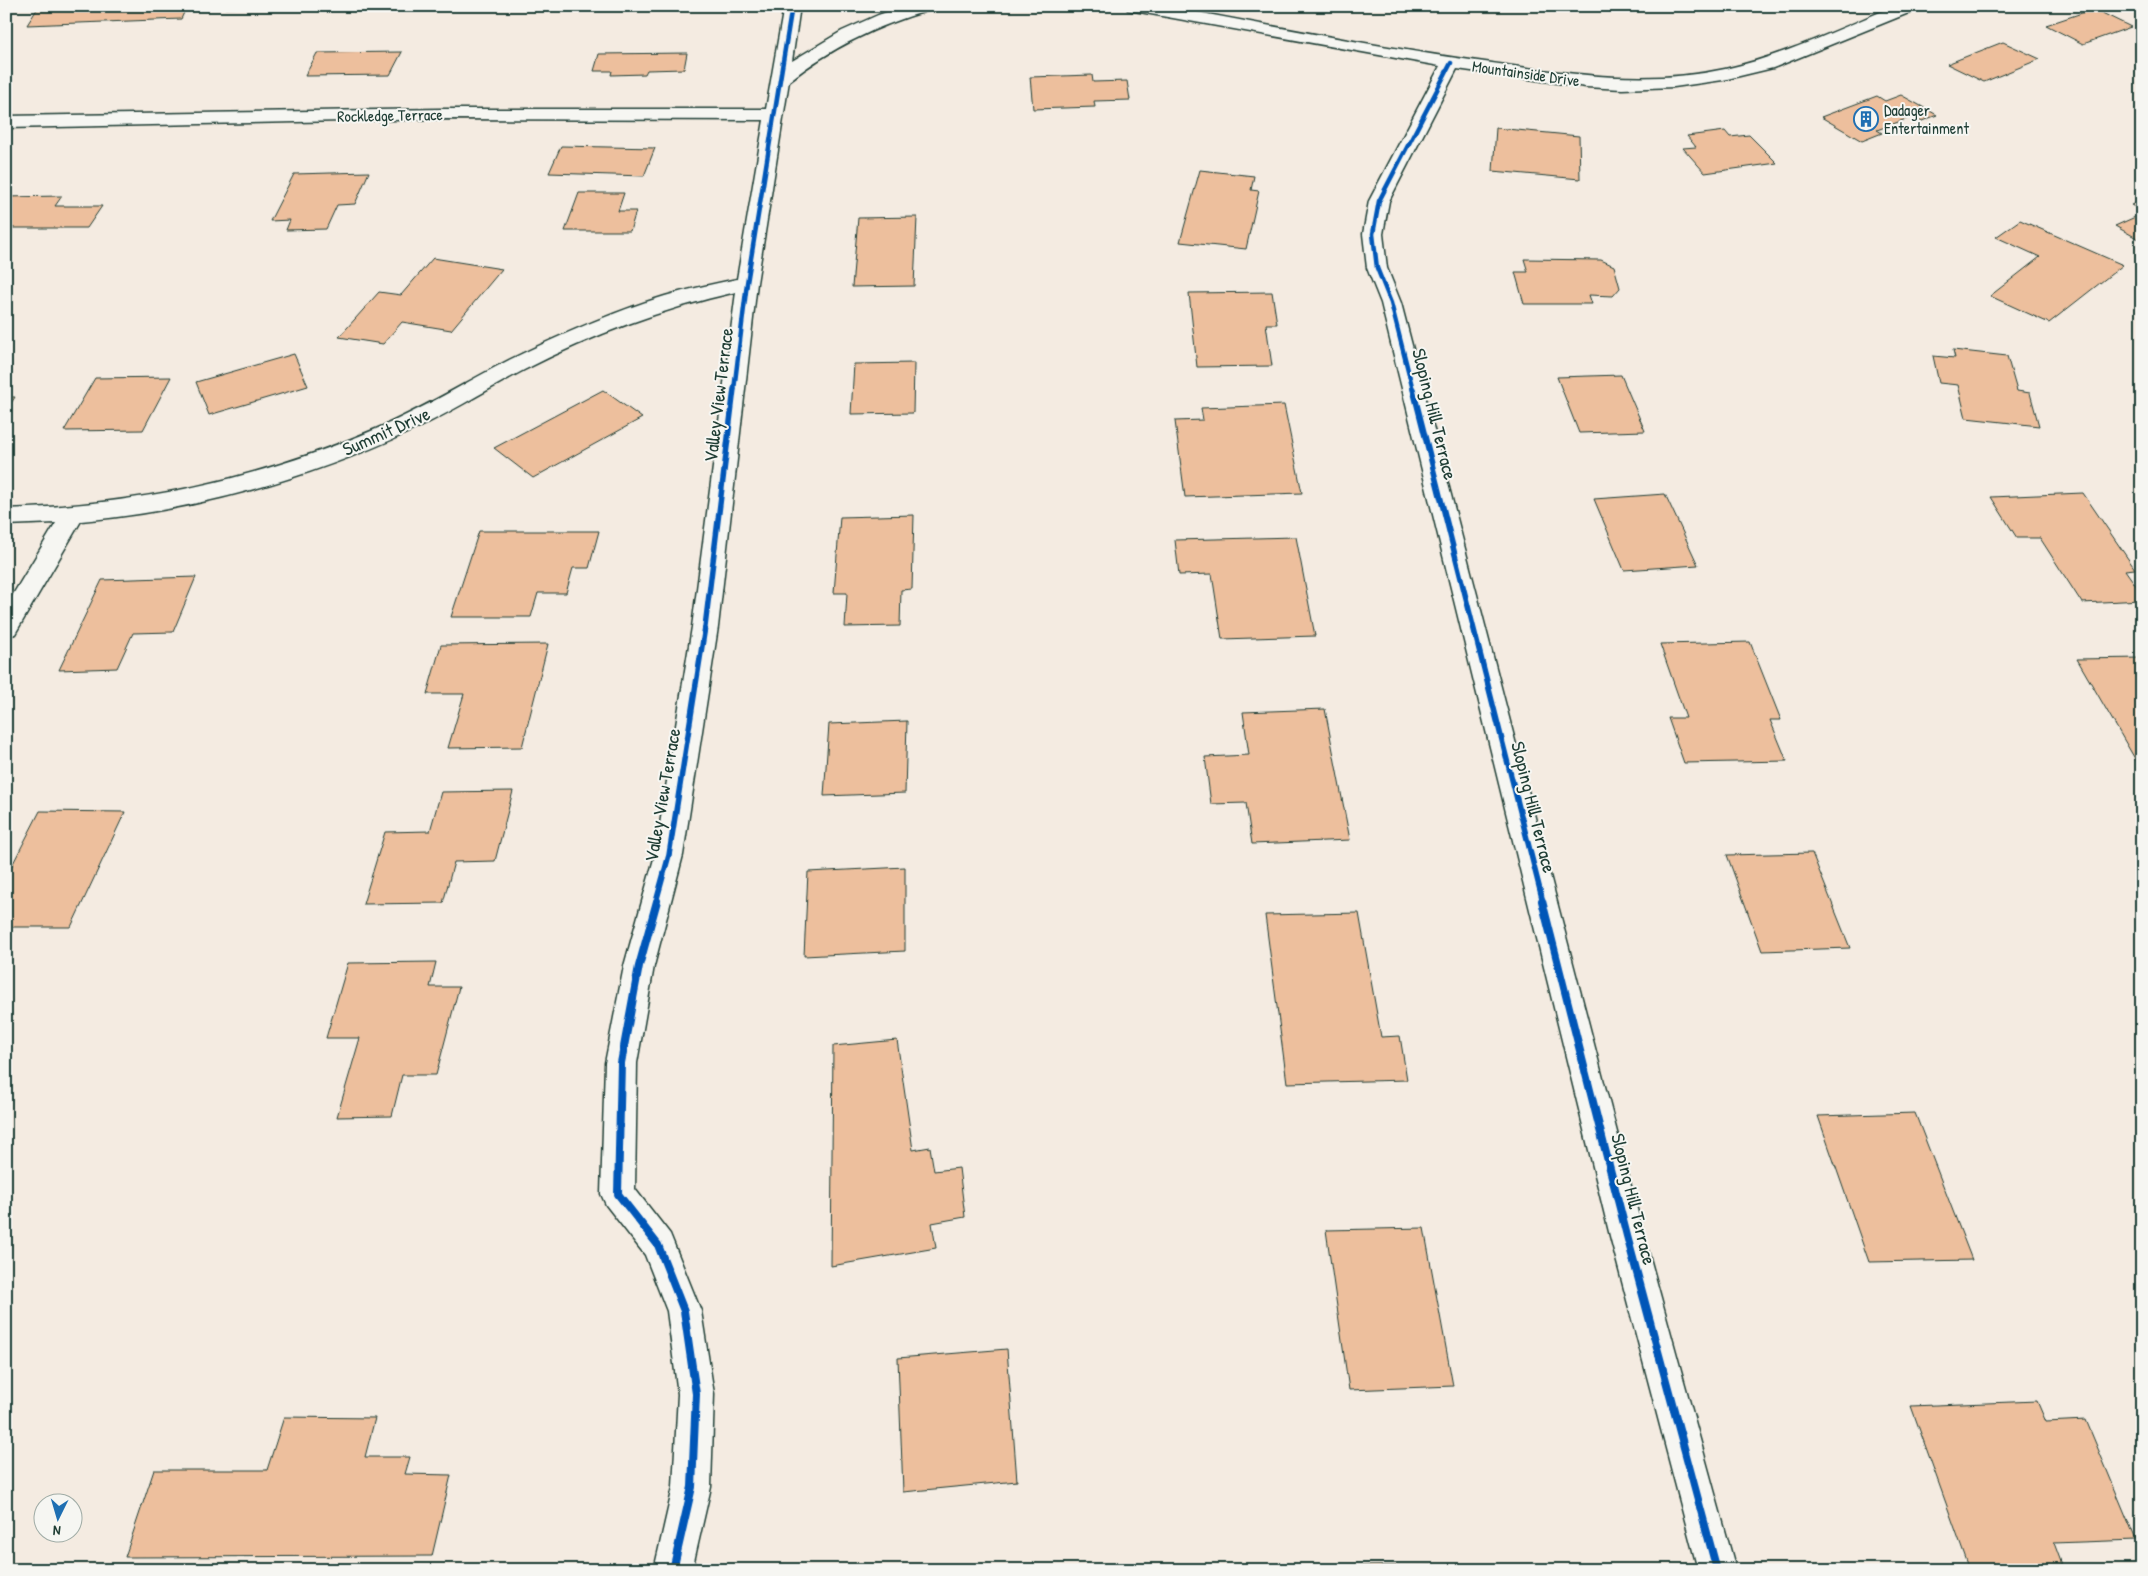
<svg xmlns="http://www.w3.org/2000/svg" width="2148" height="1576" font-family="'Patrick Hand',sans-serif">
	<style>
		.building { fill: #edbf9d; stroke: #1f3d34 }
		.lines { fill: none; stroke-linecap: round; stroke-linejoin: round }
		.minor-casing { stroke: #1f3d34; stroke-width: 3 }
		.minor { fill: #f6f6f2; fill-rule: evenodd }
		.cycleway-far2-casing { stroke: #f6f6f2; stroke-width: 6 }
		.cycleway-far1-casing { stroke: #f6f6f2; stroke-width: 9 }
		.cycleway-casing { stroke: #f6f6f2; stroke-width: 11 }
		.cycleway-far2 { stroke: #0057b8; stroke-width: 4.5 }
		.cycleway-far1 { stroke: #0057b8; stroke-width: 5.5 }
		.cycleway { stroke: #0057b8; stroke-width: 8 }
		.labels { text-anchor: middle; stroke-width: 4; stroke-linejoin: round; paint-order: stroke }
		.far-street-label { font-size: 16px; fill: #1f3d34; stroke: #f6f6f2 }
		.far-poi-label { font-size: 16px; fill: #1f3d34; stroke: #f6f6f2; text-anchor: start }
		.street-label { font-size: 19px; fill: #1f3d34; stroke: #f6f6f2 }
	</style>
	<rect width="100%" height="100%" fill="#f4ebe1"/>
	<filter id="ink" filterUnits="userSpaceOnUse"><feTurbulence type="fractalNoise" baseFrequency=".02" numOctaves="2"/><feDisplacementMap in="SourceGraphic" scale="10" xChannelSelector="R" yChannelSelector="G"/><feConvolveMatrix kernelMatrix="1 2 1 2 8 2 1 2 1" color-interpolation-filters="sRGB"/></filter>
	<g filter="url(#ink)">
		<!-- building -->
		<path class="building" d="M39,6H187L181,19L27,25Z
			M227,6H275L226,8Z
			M2094,9L2131,27L2083,44L2046,25Z
			M2003,42L2040,59L1984,82L1947,64Z
			M402,52L390,75L305,76L317,53Z
			M687,53L684,69L647,70L645,74L611,75L612,71H594L599,54Z
			M1092,75L1093,82L1127,81L1130,100L1094,101L1095,107L1033,109L1030,77Z
			M1901,95L1937,115L1922,121L1914,116L1877,130L1882,133L1862,141L1821,117L1877,96L1885,101Z
			M1496,128L1579,136L1580,179L1493,171Z
			M1725,131L1730,137L1749,135L1777,163L1705,173L1683,148L1696,147L1687,136Z
			M561,146L655,148L644,176L549,173Z
			M1200,170L1254,176L1251,190L1259,191L1246,249L1180,242Z
			M369,172L355,204L337,205L326,229L286,230L290,220L270,221L294,174Z
			M579,193H624L618,211H636L630,231H565Z
			M62,196L55,206H102L87,228H6V197Z
			M2142,200V211L2131,205Z
			M2142,214V241L2115,226Z
			M917,217L914,286L852,287L858,218Z
			M2020,220L2123,265L2049,323L1990,296L2040,257L1996,237Z
			M433,258L502,269L451,330L402,322L383,344L339,337L379,292L401,295Z
			M1524,259L1601,260L1614,266L1620,288L1613,296L1589,295L1592,304H1524L1515,272H1528Z
			M1272,292L1277,324H1266L1272,366L1197,367L1189,293Z
			M1953,350L2007,356L2017,391L2030,393L2039,426L1966,418L1958,385L1939,383L1933,356L1955,358Z
			M294,354L308,386L209,415L196,382Z
			M914,363L913,413L851,414L854,364Z
			M1621,375L1645,431L1579,433L1557,377Z
			M171,377L143,430L64,431L95,378Z
			M603,390L642,418L533,478L494,448Z
			M6,397H15L6,411Z
			M1284,405L1302,493L1185,497L1175,421L1203,420L1201,408Z
			M2083,493L2135,569L2125,570L2142,594V600L2082,603L2040,538H2017L1991,497Z
			M1665,494L1698,565L1624,570L1594,499Z
			M914,515L912,589L901,590L900,626L845,627L847,593H834L840,517Z
			M479,531H599L589,568H573L566,593H538L531,617H451Z
			M1296,537L1315,636L1222,639L1212,574L1179,575L1175,540Z
			M196,577L173,632L133,633L117,668L59,670L102,580Z
			M1750,642L1781,720H1770L1787,761L1684,763L1668,718H1686L1660,644Z
			M548,644L522,747L448,748L464,694H427L441,645Z
			M2142,658V764H2138L2077,659Z
			M1325,709L1350,840L1252,844L1246,803L1211,804L1205,757L1249,755L1243,712Z
			M907,721L905,793L824,796L829,724Z
			M513,791L495,861L454,862L443,903L363,904L385,832L430,831L441,792Z
			M40,811L125,812L71,927H6V877Z
			M1812,853L1850,948L1762,951L1727,855Z
			M905,867V951L804,956L808,872Z
			M1359,913L1381,1037L1400,1036L1407,1080L1287,1083L1265,915Z
			M436,962L430,987H459L436,1075H402L392,1116L337,1117L360,1038H326L348,963Z
			M897,1040L913,1150L930,1147L934,1171L959,1168L965,1217L932,1223L936,1248L831,1266L833,1046Z
			M1915,1113L1972,1260L1869,1262L1818,1116Z
			M1424,1228L1453,1386L1349,1390L1326,1230Z
			M1007,1349L1017,1481L903,1492L898,1358Z
			M2037,1401L2046,1422L2086,1420L2136,1540L2054,1543L2064,1570H1970L1911,1406Z
			M284,1417L375,1418L365,1457H410L405,1474L451,1475L432,1556L125,1557L154,1470H267Z
			M1485,1565L1486,1570H1357L1356,1566Z"/>
		<g class="lines">
			<defs>
				<path id="minor" d="M784,6H800L792,61L842,31L878,15L905,6H932L930,10C878,25 832,47 789,81L757,283L718,627L683,855L654,966L637,1063L635,1189L670,1234L701,1311L714,1394L711,1487L692,1570H654L673,1487L678,1394L667,1311L645,1255L606,1205L601,1194L605,1063L624,966L655,855L692,627L736,292C661,309 592,335 524,370C486,390 450,413 411,431C308,479 194,511 81,521L15,634L6,637V606L56,523L6,525V509C137,505 256,480 376,429C423,409 466,382 511,359C561,335 612,312 665,296C689,289 713,284 737,279L764,120L441,119L6,128V116L441,109H766Z
					M1126,6H1164C1273,26 1382,48 1492,63C1569,74 1647,86 1725,69C1783,56 1839,29 1895,6H1918L1916,10L1773,68L1723,80L1674,87L1622,89L1586,87L1457,69L1389,201L1383,234L1387,268L1401,303L1644,1236L1736,1570H1698L1610,1236L1381,303L1367,268L1363,234L1369,201L1440,66L1134,11L1128,10Z"/>
			</defs>
			<!-- minor casing -->
			<use href="#minor" class="minor-casing"/>
			<!-- minor -->
			<use href="#minor" class="minor"/>
			<defs>
				<path id="cycleway-far2" d="M734,390L747,283L792,6
					M1413,390L1391,303L1377,268L1373,234L1379,201L1451,63"/>
				<path id="cycleway-far1" d="M1413,389L1543,902
					M656,902L669,855L705,627L734,389"/>
				<path id="cycleway" d="M657,901L639,966L621,1063L618,1194L658,1245L684,1311L696,1394L692,1487L673,1570
					M1542,901L1627,1236L1717,1570"/>
			</defs>
			<!-- cycleway-far2 casing -->
			<use href="#cycleway-far2" class="cycleway-far2-casing"/>
			<!-- cycleway-far1 casing -->
			<use href="#cycleway-far1" class="cycleway-far1-casing"/>
			<!-- cycleway casing -->
			<use href="#cycleway" class="cycleway-casing"/>
			<!-- cycleway-far2 -->
			<use href="#cycleway-far2" class="cycleway-far2"/>
			<!-- cycleway-far1 -->
			<use href="#cycleway-far1" class="cycleway-far1"/>
			<!-- cycleway -->
			<use href="#cycleway" class="cycleway"/>
		</g>
	</g>
	<!-- icons -->
	<defs>
		<symbol id="building-ring" viewBox="-11 -11 22 22"><circle r="9.5" fill="#f6f6f2" stroke="#1f6fb2" stroke-width="1.5"/><path d="M-4-6H4V6H1V3H-1V6H-4ZM-2.5-4.3h1.7v1.8h-1.7ZM.8-4.3h1.7v1.8H.8ZM-2.5-1h1.7V.8h-1.7ZM.8-1h1.7V.8H.8Z" fill="#1f6fb2"/></symbol>
	</defs>
	<g fill-rule="evenodd">
		<use href="#building-ring" x="1852" y="105" width="28" height="28"/>
	</g>
	<g class="labels">
		<!-- far-street labels -->
		<g class="far-street-label">
			<text transform="translate(1526 73) rotate(8)" y="6">Mountainside Drive</text>
			<text transform="translate(390 115) rotate(-1)" y="6">Rockledge Terrace</text>
		</g>
		<!-- far-poi labels -->
		<g class="far-poi-label">
			<text x="1884" y="116">Dadager<tspan x="1884" dy="18">Entertainment</tspan></text>
		</g>
		<!-- street labels -->
		<g class="street-label">
			<text transform="translate(718 395) rotate(-83)" y="7">Valley View Terrace</text>
			<text transform="translate(1435 414) rotate(76)" y="7">Sloping Hill Terrace</text>
			<text transform="translate(386 431) rotate(-24)" y="7">Summit Drive</text>
			<text transform="translate(662 795) rotate(-80)" y="7">Valley View Terrace</text>
			<text transform="translate(1534 807) rotate(76)" y="7">Sloping Hill Terrace</text>
			<text transform="translate(1634 1199) rotate(76)" y="7">Sloping Hill Terrace</text>
		</g>
	</g>
	<!-- margin -->
	<rect width="2148" height="1576" fill="none" stroke="#f6f6f2" stroke-width="25"/>
	<rect x="12" y="12" width="2123" height="1551" fill="none" stroke="#1f3d34" stroke-width="2" filter="url(#ink)"/>
	<!-- north arrow -->
	<g transform="translate(58 1518) rotate(185)"><circle r="24" fill="#f6f6f2" stroke="#a0aca6"/>
	<path d="M0-4L9 19L0 12L-9 19Z" fill="#1f6fb2"/>
	<text y="-8" font-size="14" font-weight="bold" text-anchor="middle" fill="#1f3d34">N</text>
	</g>
</svg>
